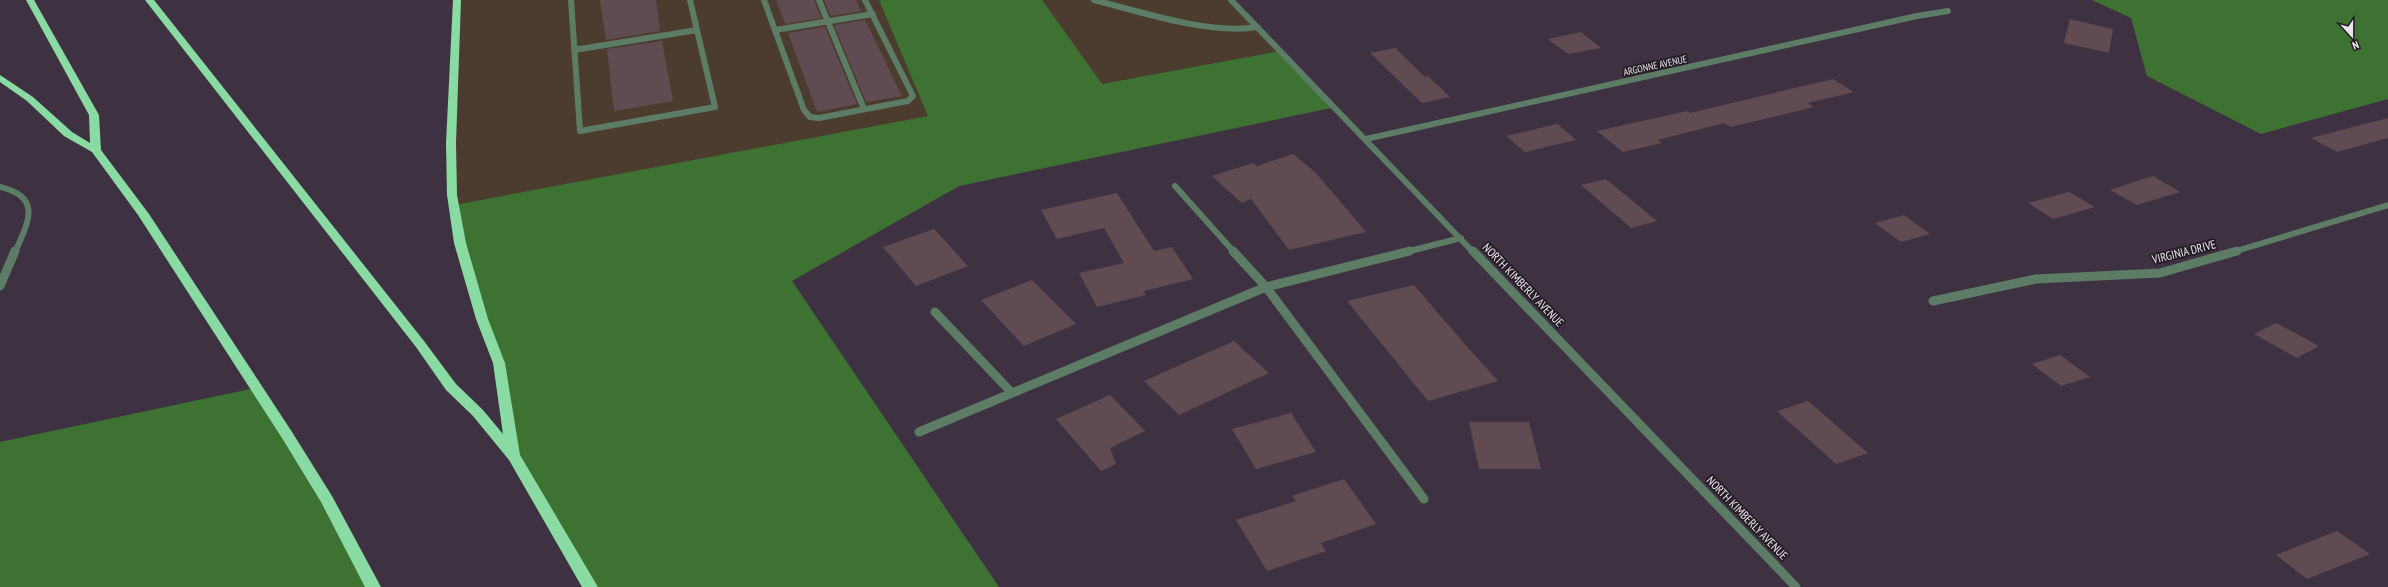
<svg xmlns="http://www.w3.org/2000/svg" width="2388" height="587" font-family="'PT Sans Narrow',sans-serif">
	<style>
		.commercial { fill: #4b3c2f }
		.forest { fill: #3e7232 }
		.building { fill: #604b52 }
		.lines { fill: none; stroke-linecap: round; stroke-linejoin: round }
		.lane { stroke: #5c7c66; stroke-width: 6 }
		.street-far1 { stroke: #5c7c66; stroke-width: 6 }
		.street { stroke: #5c7c66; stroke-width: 9 }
		.highway { fill: #89daa3; fill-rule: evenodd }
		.labels { text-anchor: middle; stroke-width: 3.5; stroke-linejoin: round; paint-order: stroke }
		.far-street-label { font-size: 10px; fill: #ebe3ed; stroke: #221c23 }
		.street-label { font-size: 12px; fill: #ebe3ed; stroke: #221c23 }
	</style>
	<rect width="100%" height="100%" fill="#3e3242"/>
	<!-- commercial -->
	<path class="commercial" d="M457,0H1231L1280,51L454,205Z"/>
	<!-- forest -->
	<path class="forest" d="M879,0H1042L1102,84L1280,51L1336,107L959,186L792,281L999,587H590L514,457L499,363L454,205L928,116Z
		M2092,0H2388V99L2261,134L2147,76L2131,18Z
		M255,388L373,587H0V442Z"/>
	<!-- building -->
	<path class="building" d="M600,0H656L660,31L606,40Z
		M776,0H814L821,18L785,24Z
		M824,0H856L861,11L831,16Z
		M2070,19L2113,29L2109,53L2064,43Z
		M865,20L866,22L902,96L866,102L834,25Z
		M825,27L857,104L817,112L788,33Z
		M1581,32L1601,48L1568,54L1548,39Z
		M662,41L673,101L614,111L607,49Z
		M1395,48L1425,77L1428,76L1450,97L1422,103L1370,53Z
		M1833,79L1854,92L1808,103L1814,107L1731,127L1724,123L1657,140L1662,143L1623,152L1597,131L1688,111L1690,113Z
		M2388,118V138L2337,152L2311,138Z
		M1557,124L1576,140L1525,152L1506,136Z
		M1293,154L1315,172L1366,232L1289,250L1251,199L1242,203L1212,176L1253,163L1257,166Z
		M2153,176L2180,192L2137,205L2110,190Z
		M1606,179L1657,221L1631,228L1581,185Z
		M2069,192L2095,207L2053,219L2028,203Z
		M1117,193L1154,251L1172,247L1193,279L1144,291L1146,295L1097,307L1079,273L1124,263L1104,228L1057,239L1041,210Z
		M1904,215L1930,234L1901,242L1875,223Z
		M934,229L968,266L916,286L883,247Z
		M1032,280L1076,324L1024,346L981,300Z
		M1414,285L1463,342L1498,381L1428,401L1347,301Z
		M2276,323L2319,346L2297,358L2254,334Z
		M1234,341L1269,373L1179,415L1144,381Z
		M2060,355L2090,377L2061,386L2032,364Z
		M1110,395L1145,431L1110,448L1116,464L1101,471L1056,419Z
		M1808,401L1868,453L1836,464L1777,411Z
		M1291,413L1316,452L1256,469L1232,429Z
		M1469,422H1529L1541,469H1479Z
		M1344,479L1376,524L1321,543L1326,551L1267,571L1236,520L1296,501L1292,496Z
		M2337,531L2370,554L2307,579L2276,555Z"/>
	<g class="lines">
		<!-- lane -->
		<path class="lane" d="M571,0L580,131L715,107L690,0
			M764,0L804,110L810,117L819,118L908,101L913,96L865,0
			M819,0L864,109
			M1094,0C1142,12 1209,35 1257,27
			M775,30L873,14
			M574,50L697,30"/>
		<!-- street-far1 -->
		<path class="street-far1" d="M1231,0L1473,252
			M1366,139L1917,16L1948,11
			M1175,186L1234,252
			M0,187C43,197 28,223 15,252
			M1406,252L1461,238
			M2233,252L2388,205"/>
		<!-- street -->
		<path class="street" d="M1233,251L1266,287L1424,499
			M1473,251L1796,587
			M0,286L15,251
			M1933,301L2036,279L2160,273L2237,251
			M935,312L1012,393
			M919,432L1266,287L1410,251"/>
		<!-- highway -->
		<path class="highway" d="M26,0H34L99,115L101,150L149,214L292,432L332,496L381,587H365L321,502L282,438L138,215L92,152L64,136L27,101L0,82V75L33,97L72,132L90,143L89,115Z
			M145,0H154L424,341L456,384L483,410L503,434L493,363L476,319L454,243L447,195L446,143L453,0H461L456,143L457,195L466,243L488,319L505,363L520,455L598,587H582L509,460L473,416L446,390L416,347Z"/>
	</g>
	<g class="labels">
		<!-- far-street labels -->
		<g class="far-street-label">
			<text transform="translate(1655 65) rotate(-12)" y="4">ARGONNE AVENUE</text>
		</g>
		<!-- street labels -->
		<g class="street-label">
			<text transform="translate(2184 252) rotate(-14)" y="4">VIRGINIA DRIVE</text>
			<text transform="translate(1523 285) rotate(46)" y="4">NORTH KIMBERLY AVENUE</text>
			<text transform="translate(1747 518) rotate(46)" y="4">NORTH KIMBERLY AVENUE</text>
		</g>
	</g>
	<!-- north arrow -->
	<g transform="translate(2352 36) rotate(159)" stroke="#221c23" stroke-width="3" paint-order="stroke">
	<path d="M0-3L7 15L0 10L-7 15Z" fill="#ebe3ed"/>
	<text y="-6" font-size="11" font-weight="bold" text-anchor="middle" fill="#ebe3ed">N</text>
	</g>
</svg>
